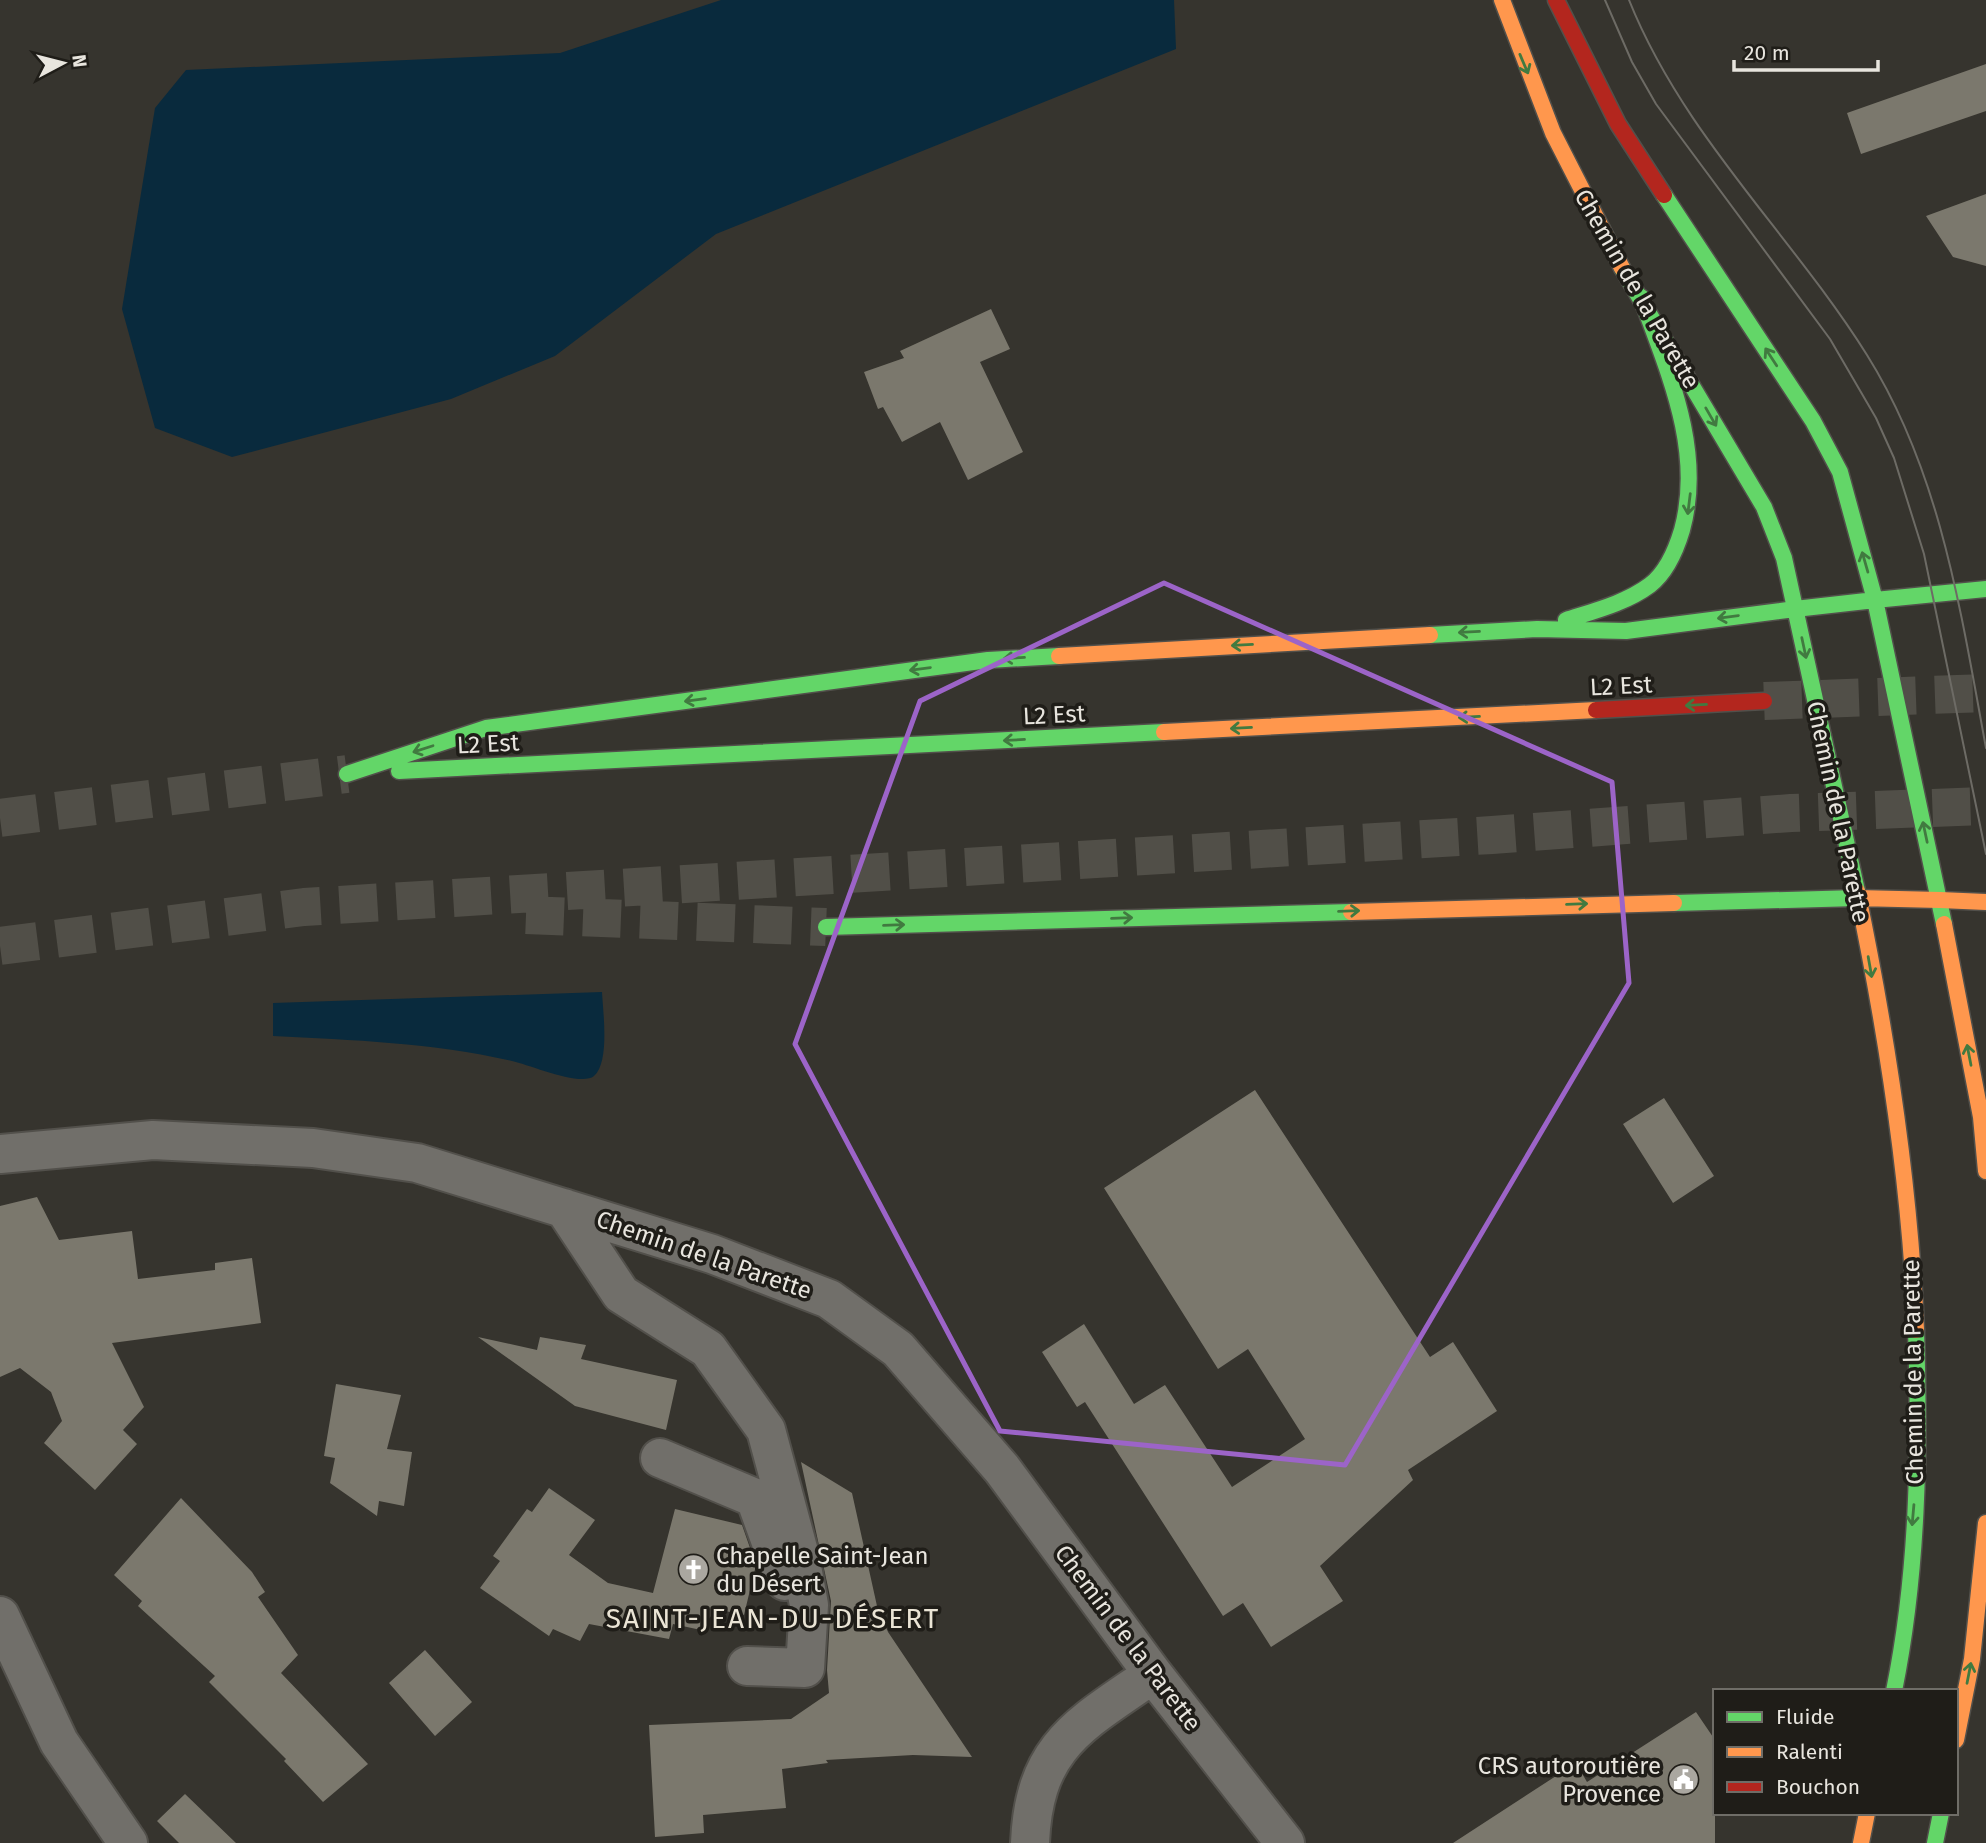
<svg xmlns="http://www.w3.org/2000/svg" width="1986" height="1843" font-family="'Fira Sans',sans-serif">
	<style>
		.water { fill: #092a3d }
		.building { fill: #7b786d }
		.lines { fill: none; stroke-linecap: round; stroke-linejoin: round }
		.highway-tunnel { stroke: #514f48; stroke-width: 38; stroke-dasharray: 38 19; stroke-linecap: butt }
		.street-casing { stroke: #52504b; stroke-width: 42 }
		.fast-casing { stroke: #52504b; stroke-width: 19 }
		.slow-casing { stroke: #52504b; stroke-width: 19 }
		.jam-casing { stroke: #52504b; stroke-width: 19 }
		.street { stroke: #716f6a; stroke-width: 38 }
		.fast { stroke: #63d668; stroke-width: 16 }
		.slow { stroke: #ff974d; stroke-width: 16 }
		.jam { stroke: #b3261e; stroke-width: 16 }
		.tram { stroke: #6d6b65; stroke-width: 2 }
		.oneway { stroke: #417a40 }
		.marked { fill: none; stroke: #9c64c8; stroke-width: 5; stroke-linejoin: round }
		.labels { text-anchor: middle; stroke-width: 7; stroke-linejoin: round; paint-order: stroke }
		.street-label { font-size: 24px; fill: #e8e5de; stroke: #1f1d18 }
		.poi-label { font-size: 24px; fill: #e8e5de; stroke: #1f1d18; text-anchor: start }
		.quarter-label { font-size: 28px; letter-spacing: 2px; fill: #eae4d5; stroke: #1f1d18 }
	</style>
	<rect width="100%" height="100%" fill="#36342e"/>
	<!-- water -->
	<path class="water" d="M721,0H1174L1176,49L716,234L555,356L451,399L232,457L155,428L122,309L155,108L186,70L560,53Z
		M602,992C603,1012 610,1062 594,1076C581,1087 530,1065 512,1061C434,1043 353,1040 273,1036V1003Z"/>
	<!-- building -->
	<path class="building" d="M1986,64V111L1861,154L1847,113Z
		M1986,194V266L1953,257L1926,216Z
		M991,309L1010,349L980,362L1023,452L968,480L940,422L902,442L883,407L878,409L864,372L904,358L900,351Z
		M1255,1090L1430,1357L1453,1342L1497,1411L1408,1470L1413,1480L1320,1566L1343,1601L1271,1647L1243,1603L1223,1616L1085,1402L1077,1407L1042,1352L1084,1324L1134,1404L1165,1385L1232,1487L1305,1439L1248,1349L1218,1369L1104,1188Z
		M1664,1098L1714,1176L1673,1203L1623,1124Z
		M37,1197L59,1240L132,1231L138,1279L215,1270V1263L252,1258L261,1323L112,1343L144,1407L123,1430L137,1444L95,1490L44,1443L62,1421L51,1392L20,1368L0,1377V1206Z
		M478,1337L537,1350L540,1337L586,1345L581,1359L677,1380L666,1430L575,1406Z
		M336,1384L401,1395L387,1449L412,1452L404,1506L379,1501L377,1516L330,1483L335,1458L324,1456Z
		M801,1462L852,1493L877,1606L888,1632L972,1757L913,1755L826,1760L828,1763L782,1769L786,1808L703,1815L704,1833L655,1837L649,1725L791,1719L829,1693L827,1670L831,1601Z
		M549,1488L595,1520L569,1555L608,1583L653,1593L675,1509L742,1525L756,1565L744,1615L716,1609L701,1630L673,1624L669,1639L589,1624L580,1641L553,1629L549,1636L480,1588L500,1561L493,1556L527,1509L532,1512Z
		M181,1498L252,1572L265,1592L258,1597L298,1655L281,1673L368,1764L323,1802L284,1761L286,1759L209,1682L215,1676L138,1606L142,1601L114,1575Z
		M425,1650L472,1702L435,1736L389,1683Z
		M1696,1712L1715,1740V1843H1453L1576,1763L1587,1782Z
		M185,1794L236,1843H179L157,1821Z"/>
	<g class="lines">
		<!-- highway-tunnel -->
		<path class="highway-tunnel" d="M1764,701L1986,693
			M0,818L347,774
			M526,915L826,927
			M0,946L304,907L1492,835L1791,813L1986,806"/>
		<defs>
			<path id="street" d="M0,1154L153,1140L313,1148L417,1163L712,1254L829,1299L898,1349L1002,1469L1153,1674L1285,1843
				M564,1208L621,1294L708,1349L766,1430L800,1556L809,1605L805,1668L747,1666
				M660,1458L755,1498L785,1581
				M0,1616L59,1742L128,1843
				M1030,1843C1034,1745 1080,1725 1153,1674"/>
			<path id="fast" d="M1664,195L1813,421L1840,472L1875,600L1944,924
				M1622,268L1764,507L1784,558L1857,891
				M1875,600L1986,589
				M1795,609L1875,600
				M1566,620C1594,611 1626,603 1650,585C1667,572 1676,550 1682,530C1704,450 1668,372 1641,297
				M1430,635L1537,629L1626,631L1795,609
				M399,771L1164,732
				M347,774L486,728L988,660L1059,656
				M1674,903L1857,898
				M826,927L1351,912
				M1894,1691C1918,1573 1920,1450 1916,1330
				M1935,1843L1941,1813"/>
			<path id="slow" d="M1502,0L1553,133L1622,268
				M1059,656L1430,635
				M1164,732L1596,710
				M1857,891C1887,1035 1910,1182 1916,1330
				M1857,898L1940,900
				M1940,900L1986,902
				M1351,912L1674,903
				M1944,924L1981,1117L1986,1171
				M1956,1740L1972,1659L1986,1523
				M1861,1843L1867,1813"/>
			<path id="jam" d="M1556,0L1618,124L1664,195
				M1596,710L1764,701"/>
		</defs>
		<!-- street casing -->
		<use href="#street" class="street-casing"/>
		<!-- fast casing -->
		<use href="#fast" class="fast-casing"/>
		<!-- slow casing -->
		<use href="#slow" class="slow-casing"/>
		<!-- jam casing -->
		<use href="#jam" class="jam-casing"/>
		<!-- street -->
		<use href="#street" class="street"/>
		<!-- fast -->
		<use href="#fast" class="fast"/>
		<!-- slow -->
		<use href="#slow" class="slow"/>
		<!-- jam -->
		<use href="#jam" class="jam"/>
		<!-- tram -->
		<path class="tram" d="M1605,0L1632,62L1656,104L1830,339L1876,418L1894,458L1924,554L1986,854
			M1629,0C1683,135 1791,234 1867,355C1941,473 1961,613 1986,748"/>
	</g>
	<!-- one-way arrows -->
	<defs><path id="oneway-shaft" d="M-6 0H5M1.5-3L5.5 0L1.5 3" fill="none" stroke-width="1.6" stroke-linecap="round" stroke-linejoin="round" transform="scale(1.75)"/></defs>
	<g class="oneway">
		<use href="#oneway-shaft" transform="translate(1524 64) rotate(67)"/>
		<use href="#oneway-shaft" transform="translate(1771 357) rotate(-123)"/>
		<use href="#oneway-shaft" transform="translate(1711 417) rotate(60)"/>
		<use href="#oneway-shaft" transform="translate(1689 504) rotate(97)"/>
		<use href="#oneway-shaft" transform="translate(1865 562) rotate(-106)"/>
		<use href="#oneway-shaft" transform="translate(1728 617) rotate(172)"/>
		<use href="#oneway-shaft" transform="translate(1469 632) rotate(177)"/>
		<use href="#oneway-shaft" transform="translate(1242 645) rotate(177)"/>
		<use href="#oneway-shaft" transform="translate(1804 648) rotate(78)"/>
		<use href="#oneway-shaft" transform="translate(1014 658) rotate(177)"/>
		<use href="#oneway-shaft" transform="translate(920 669) rotate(172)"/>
		<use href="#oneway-shaft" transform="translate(695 700) rotate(172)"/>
		<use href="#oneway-shaft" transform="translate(1696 705) rotate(177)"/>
		<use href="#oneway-shaft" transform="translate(1469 717) rotate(177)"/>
		<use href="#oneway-shaft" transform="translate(1241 728) rotate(177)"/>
		<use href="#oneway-shaft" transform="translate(1014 740) rotate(177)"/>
		<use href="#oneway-shaft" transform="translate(423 749) rotate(162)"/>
		<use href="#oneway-shaft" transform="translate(1925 832) rotate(-102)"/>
		<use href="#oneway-shaft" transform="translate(1577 904) rotate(-2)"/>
		<use href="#oneway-shaft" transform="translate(1349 911) rotate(-2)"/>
		<use href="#oneway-shaft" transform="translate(1122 918) rotate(-2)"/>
		<use href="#oneway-shaft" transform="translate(894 925) rotate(-2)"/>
		<use href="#oneway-shaft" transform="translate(1870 967) rotate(80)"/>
		<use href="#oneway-shaft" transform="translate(1969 1055) rotate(-101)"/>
		<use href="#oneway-shaft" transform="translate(1913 1515) rotate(95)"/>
		<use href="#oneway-shaft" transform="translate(1969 1673) rotate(-79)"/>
	</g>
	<!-- marked area -->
	<path class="marked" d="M1164,583L1612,782L1629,983L1345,1465L1000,1431L795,1044L920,701Z"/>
	<!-- icons -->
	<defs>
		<symbol id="church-disc" viewBox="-11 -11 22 22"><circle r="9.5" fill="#aaa7a0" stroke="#1f1d18"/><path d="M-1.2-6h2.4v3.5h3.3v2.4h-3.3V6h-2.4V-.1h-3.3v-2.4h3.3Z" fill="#fff"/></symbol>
		<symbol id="civic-disc" viewBox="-11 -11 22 22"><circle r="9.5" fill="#aaa7a0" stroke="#1f1d18"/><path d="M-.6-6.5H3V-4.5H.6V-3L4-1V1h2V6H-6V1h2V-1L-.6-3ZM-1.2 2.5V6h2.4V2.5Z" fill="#fff"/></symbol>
	</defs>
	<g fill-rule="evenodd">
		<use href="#church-disc" x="676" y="1552" width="35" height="35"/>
		<use href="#civic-disc" x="1666" y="1762" width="35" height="35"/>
	</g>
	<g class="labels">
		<!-- street labels -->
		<g class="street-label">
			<text transform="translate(1637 289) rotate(60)" y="8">Chemin de la Parette</text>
			<text transform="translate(1621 686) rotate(-3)" y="8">L2 Est</text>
			<text transform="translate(1054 715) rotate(-3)" y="8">L2 Est</text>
			<text transform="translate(488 744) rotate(-3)" y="8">L2 Est</text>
			<text transform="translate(1838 812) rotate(78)" y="8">Chemin de la Parette</text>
			<text transform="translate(704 1255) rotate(19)" y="8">Chemin de la Parette</text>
			<text transform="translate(1913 1372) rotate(-91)" y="8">Chemin de la Parette</text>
			<text transform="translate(1128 1638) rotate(53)" y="8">Chemin de la Parette</text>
		</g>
		<!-- poi labels -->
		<g class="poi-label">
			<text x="716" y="1564">Chapelle Saint-Jean<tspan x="716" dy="28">du Désert</tspan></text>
			<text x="1661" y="1774" text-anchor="end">CRS autoroutière<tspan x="1661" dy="28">Provence</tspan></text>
		</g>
		<!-- quarter labels -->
		<g class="quarter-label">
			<text x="773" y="1628">SAINT-JEAN-DU-DÉSERT</text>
		</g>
	</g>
	<!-- legend -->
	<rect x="1713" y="1689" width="245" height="126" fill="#1f1d18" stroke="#6f6d67" stroke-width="2"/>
	<rect x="1727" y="1712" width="35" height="10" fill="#63d668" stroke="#6f6d67" stroke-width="2"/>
	<text x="1776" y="1724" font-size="21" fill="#e8e5de">Fluide</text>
	<rect x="1727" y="1747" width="35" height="10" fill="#ff974d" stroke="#6f6d67" stroke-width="2"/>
	<text x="1776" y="1759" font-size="21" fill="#e8e5de">Ralenti</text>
	<rect x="1727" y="1782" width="35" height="10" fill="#b3261e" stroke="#6f6d67" stroke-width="2"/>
	<text x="1776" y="1794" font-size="21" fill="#e8e5de">Bouchon</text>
	<!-- north arrow -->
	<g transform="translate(63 63) rotate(83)" stroke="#1f1d18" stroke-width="5" paint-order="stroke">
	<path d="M0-5L12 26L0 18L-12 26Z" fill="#e8e5de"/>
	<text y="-10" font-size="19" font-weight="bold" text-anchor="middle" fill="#e8e5de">N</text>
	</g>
	<!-- scale -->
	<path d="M1734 60v10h144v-10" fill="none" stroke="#e8e5de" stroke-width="3.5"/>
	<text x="1744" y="60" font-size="21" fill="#e8e5de" stroke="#1f1d18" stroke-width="5" paint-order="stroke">20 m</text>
</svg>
